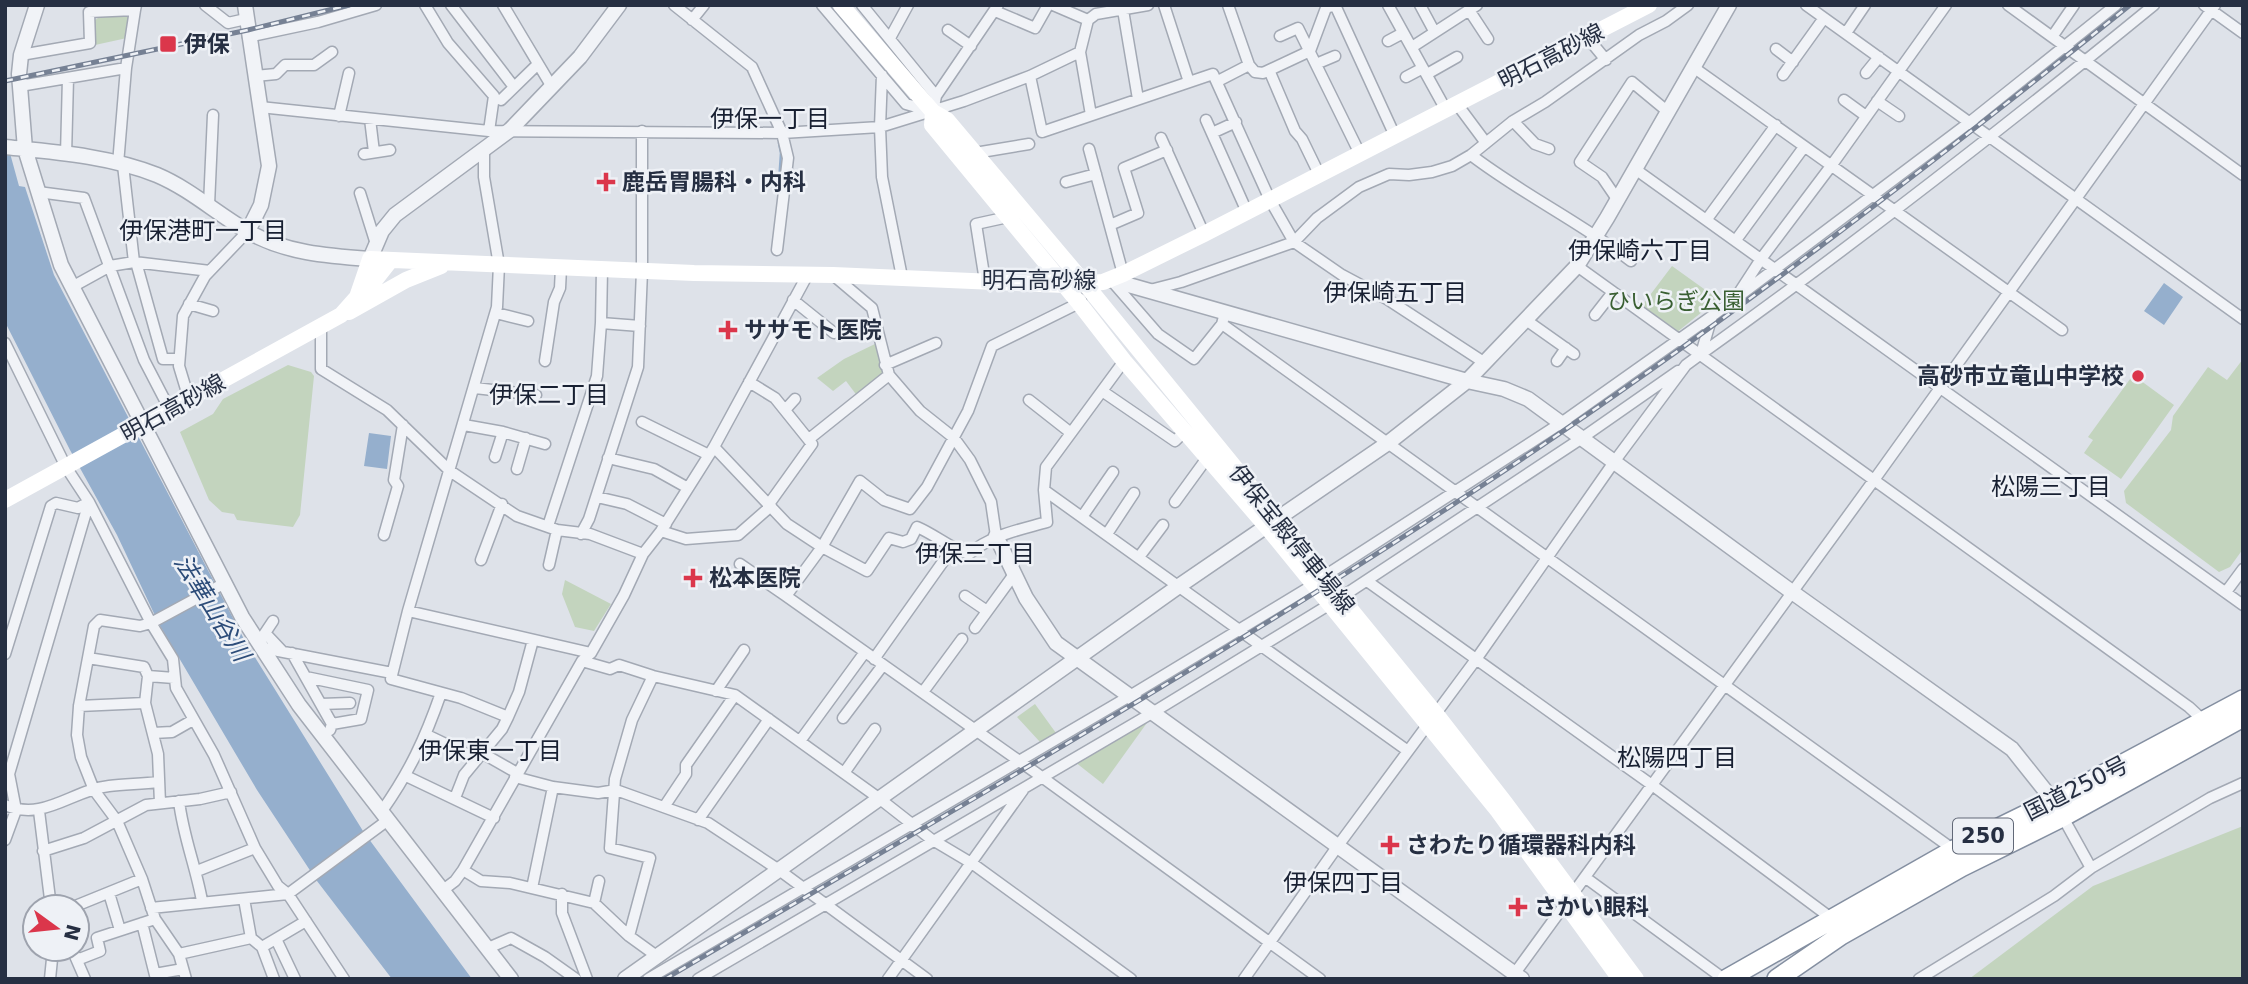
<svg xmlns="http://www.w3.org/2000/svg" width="2248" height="984" font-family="'DejaVu Sans','Noto Sans JP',sans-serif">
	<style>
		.green { fill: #c3d4be }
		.water { fill: #95afcd }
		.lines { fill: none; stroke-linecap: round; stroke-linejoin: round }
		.stream { stroke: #95afcd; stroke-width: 2.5 }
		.minor-casing { stroke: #a3a9b4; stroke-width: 13 }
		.tertiary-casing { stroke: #a3a9b4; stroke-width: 17 }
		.trunk-casing { stroke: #848fa1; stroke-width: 22 }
		.minor { stroke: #f1f3f7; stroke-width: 10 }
		.tertiary { stroke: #f1f3f7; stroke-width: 14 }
		.secondary { stroke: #fff; stroke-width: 16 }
		.trunk { stroke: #fff; stroke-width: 19 }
		.rail-casing { stroke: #768194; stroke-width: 5 }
		.rail { stroke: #eef1f6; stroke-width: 2.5; stroke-dasharray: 8; stroke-linecap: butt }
		.poi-dot { fill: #db364b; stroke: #eef1f6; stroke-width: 2.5 }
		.labels { text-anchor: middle; stroke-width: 5; stroke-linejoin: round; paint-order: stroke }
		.shield { fill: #eef1f6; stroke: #626978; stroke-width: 2 }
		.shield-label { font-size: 21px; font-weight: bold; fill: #262f42 }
		.poi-label { font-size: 23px; font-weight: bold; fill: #262f42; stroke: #eef1f6; text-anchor: start }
		.street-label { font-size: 23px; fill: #262f42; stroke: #eef1f6 }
		.park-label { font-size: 23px; fill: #395f32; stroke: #eef1f6 }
		.neighbourhood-label { font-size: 24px; fill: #182032; stroke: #eef1f6 }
		.water-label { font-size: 24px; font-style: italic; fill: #2c4c79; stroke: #eef1f6 }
	</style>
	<rect width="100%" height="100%" fill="#dee2e9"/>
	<!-- green -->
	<path class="green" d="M129,15L127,38L95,45V20L101,16Z
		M1672,266L1718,299L1676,333L1641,307Z
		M877,343L886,373L858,397L846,381L833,391L817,378L844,359Z
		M2243,359V549L2230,567L2219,572L2126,503L2124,491L2171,430L2173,416L2208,367L2227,380Z
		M288,365L311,372L314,376L300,515L293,527L237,520L234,514L222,512L209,500L180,432L213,414L223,399Z
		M2133,375L2174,405L2121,479L2084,453L2093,440L2088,437Z
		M565,580L611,604L594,631L575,627L562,594Z
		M1035,704L1056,733L1040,742L1017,717Z
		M1149,720L1103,784L1075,762Z
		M2243,826V979H1969L2093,886Z"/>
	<!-- water -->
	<path class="water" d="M5,135L19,186L25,187L54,275L246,643L363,831L472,979H392L317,881L257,790L159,624L117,535L70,450L5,322Z
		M2164,283L2183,297L2164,325L2144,311Z
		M369,433L391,436L387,469L364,466Z"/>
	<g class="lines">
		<!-- stream -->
		<path class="stream" d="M779,143L781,153L779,182"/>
		<defs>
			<path id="minor" d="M205,5L228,23L246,19
				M425,5L448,43L494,96L489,131
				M451,5L514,87
				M503,5L552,87
				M674,5L752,67L782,133L788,158L777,250
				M822,5L906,104L930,111
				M862,5L936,96
				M1053,5L1088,20
				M1164,5L1189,82
				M1228,5L1249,65
				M1335,5L1395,136
				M1388,5L1446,110
				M1420,5L1434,31
				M1806,5L2243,319
				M2008,5L2243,175
				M2204,5L2243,33
				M1123,10L1138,99
				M1469,10L1488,39
				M995,11L1035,28L1048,5
				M692,20L704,5
				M948,30L971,46
				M1846,33L1865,5
				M1280,36L1298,28L1360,154
				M248,37L318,22L376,5
				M1587,37L1606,60
				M2052,37L2074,5
				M890,38L908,5
				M1388,41L1403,33
				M1412,47L1477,5
				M1776,49L1793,62
				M1080,52L1091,115
				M21,55L90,43L89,12L135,10L136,5
				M1316,64L1335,56
				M1693,67L2062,330
				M126,68L135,10
				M1269,70L1295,131L1302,139L1319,174
				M1866,73L1879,57
				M1427,74L1457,57
				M882,75L880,127L882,177L902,277
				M1783,75L1824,18
				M255,76L276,74L285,65H314L332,52
				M1030,76L1042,132L1213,74L1270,200L1294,242L1342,275L1387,299L1485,363
				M1406,77L1423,68
				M1218,81L1249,65L1255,72L1263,73L1310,51L1326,8L1334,5
				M20,86L126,68L118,164
				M501,100L538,64
				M1844,100L1866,116
				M1877,101L1899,116
				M1457,104L1486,143
				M260,107L489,131L782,133L880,127L964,101L1030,76L1080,52L1088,20L1096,14L1148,5
				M933,112L936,96L998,5
				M339,116L349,73
				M370,119L374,152
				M1206,120L1247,212
				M1513,121L1535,144L1549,149
				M1212,133L1236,122
				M1161,138L1204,234
				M1089,149L1123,274
				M484,150V177L499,265L497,307L408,611L391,679L461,698L508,717
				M975,153L1029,144
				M364,154L390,150
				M66,155L68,78
				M1471,155C1522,194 1580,222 1631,261
				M123,165L134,262
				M1635,169L2243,605
				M1066,182L1096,174
				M38,192L84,198L144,360L170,410
				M360,193L376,244
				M1617,199L1602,177L1580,162L1632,82L1667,111
				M209,205L213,115
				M1707,219L1776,125
				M1110,225L1138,213L1124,168L1167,150
				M1736,240L1804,147
				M136,262L163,359H179
				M1577,266L2189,707L2204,721
				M833,275L872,308L889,375L920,411L954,438L970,460L991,502L996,536
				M1111,280L1158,334L1194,359L1222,324
				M985,281L976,224L1008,217
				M72,287L110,266L134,262L210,271
				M1150,290L1181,282L1294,242L1317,218L1359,187L1389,174L1409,175L1432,172L1452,166L1471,155L1513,121L1545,102L1639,35L1666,21L1688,5
				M1743,293L1970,122L2116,5
				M1081,299L1079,303L992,346L968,411L927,487L910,509L884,500L860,481L822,547L786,596L1039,775L1320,979
				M793,300L834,333
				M189,304L213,311
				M496,313L528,321
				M1225,313L1222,324L1954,850
				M1595,315L1613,292
				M1526,320L1574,354
				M601,323L640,326
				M321,327V369L387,410L450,471L517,516L557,530L590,534L643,554
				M5,343L66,467L89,502L9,774L16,810L5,840
				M1701,354C1856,243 2006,126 2154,5
				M545,361L554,302L560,288L561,268
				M1557,361L1566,348
				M885,365L936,343
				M749,382L775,398L812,444L769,504
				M475,388L536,395
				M1102,391L1175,441L1185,431
				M189,399L179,366L183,316L205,276L248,231
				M1029,400L1071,433
				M785,410L795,399
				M642,422L709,455
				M464,425L503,432L545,444
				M809,439L889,375
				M714,447L787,524L822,547L867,571L889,538L903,542L911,539L917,527C936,535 949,548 969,554C991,535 1019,530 1047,522L1044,490L1046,467L1124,361
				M495,457L503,432
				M608,458L654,469L688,488
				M517,469L526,438
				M1044,490L1408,751
				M597,497L627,504L666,524
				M1175,502L1207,458
				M1082,517L1113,472
				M548,526L597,376L601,323L602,269
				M661,531L686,539L738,535L771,506
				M581,534L589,519L638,367L642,271V131
				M1107,534L1134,493
				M384,535L398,486L394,480L403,425
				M1139,557L1163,525
				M481,560L502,504
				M740,564L786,596
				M549,565L557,530
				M1323,577L1561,423L1712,316
				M1367,581L1652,785L1831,918
				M2226,592L2243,569
				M965,596L987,611
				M408,611L591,653
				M975,628L1015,573
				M265,633L282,651
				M261,639L273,621
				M263,648L392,673
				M292,653L332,724L330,730
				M5,654L51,506L56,503L78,508L89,502L151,623L173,659L176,688L214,755L255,848L278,886L288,894L344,979
				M88,658L144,667L148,676L145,703L158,754L160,803
				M874,659L952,549
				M582,661L610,669L619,665L653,676L735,695L880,799L931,839L973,864L1131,979
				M148,676L174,678
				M306,677L368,690L361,719L332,724
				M716,691L744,650
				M923,692L962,639
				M321,704L350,703
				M79,706L145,703
				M843,718L883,665
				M153,733L172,732L193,720
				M427,735L477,759
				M800,741L865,652
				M482,753L517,773
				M844,773L875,729
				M406,776L494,818
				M515,777L553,787L598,793L616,790L708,823L779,870L927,979
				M455,798L464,775L502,729L508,717L519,692L533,640
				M179,801C183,836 196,867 202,901
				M5,805C44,822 72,790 109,786C125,784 142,784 158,782
				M664,807L686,774V765L735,695
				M39,811L51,907
				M382,811C410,771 425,739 441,693
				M2060,812L2091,868
				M698,820L769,719
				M43,851L84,838L146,805L200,799L231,792
				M463,870L481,881L510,883L594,903L629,936L658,957
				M197,871L255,848
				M1586,878L1724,979
				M532,888L553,787
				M443,890L455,881L463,870L582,661L591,653L624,595L643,554L661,531L714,447L808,274
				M109,893L120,930
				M562,894V913L587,979
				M244,899L251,938
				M594,903L599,881
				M73,907L142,879
				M151,908L288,894L388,820
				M142,923L156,979
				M629,936L650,858L610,848L615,779L632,720L653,676
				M276,939L295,979
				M262,947L306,921
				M488,948L511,938L545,957L576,979
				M72,949L85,979
				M179,954L251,938L262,947L274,979
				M77,960L100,951L97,938L155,919
				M1515,973L1874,480L2215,5
				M155,974L183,969
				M50,979L53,949
				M186,979L179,954L155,919L142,879L117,821L94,790L81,757L77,735L79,706L94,626L100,620L140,626L151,623L223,584
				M648,979L1128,697L1313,585
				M698,979L1152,713L1340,598L1582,438L1678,371
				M888,979L1023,790
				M1244,979L1337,847L1477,658L1614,462L1686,365L1701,354L1712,316L1735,299L1761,259L1831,166L1946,5
				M1919,979L2054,896L2091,868L2210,798L2243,783"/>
			<path id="tertiary" d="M37,5L21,55L19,74L25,149L61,265L242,617L299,705L511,979
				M245,5L269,166L261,205L248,231
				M5,147C55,152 110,156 157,175C190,189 216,213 247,231C285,253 327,256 370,259L382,231L395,215L510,130L580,57L619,5
				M1111,280L1467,381L1504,389L1528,399L1792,592L2012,749L2059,808
				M996,536L1026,598L1056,643L1522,979
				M625,979L1179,586L1388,443L1467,381L1577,266L1607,218L1729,5"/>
			<path id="trunk" d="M1727,979L1952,851L2054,801L2243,700
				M1777,979L1841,935L1961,867L2062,817L2243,717"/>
		</defs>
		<!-- minor casing -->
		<use href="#minor" class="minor-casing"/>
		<!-- tertiary casing -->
		<use href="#tertiary" class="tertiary-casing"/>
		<!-- trunk casing -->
		<use href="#trunk" class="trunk-casing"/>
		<!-- minor -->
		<use href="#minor" class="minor"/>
		<!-- tertiary -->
		<use href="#tertiary" class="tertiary"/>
		<!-- secondary -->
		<path class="secondary" d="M841,5L933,112L947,120L1086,285L1436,714L1506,804L1636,979
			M933,112L932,125L1079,303L1124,361L1266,526L1498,811L1620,979
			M360,295L368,289L390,261
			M349,312L406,280L441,266
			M5,500L341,315L357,297L370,259L694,273L833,275L1064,285L1103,282L1123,274L1204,234L1649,5"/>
		<!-- trunk -->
		<use href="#trunk" class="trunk"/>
		<defs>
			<path id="rail" d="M5,81L248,30L349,5
				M665,979C945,815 1228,654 1498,475C1717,329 1925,170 2130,5"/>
		</defs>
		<!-- rail casing -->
		<use href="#rail" class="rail-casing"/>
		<!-- rail -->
		<use href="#rail" class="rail"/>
	</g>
	<!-- markers -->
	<g class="poi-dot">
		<rect x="159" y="35" width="18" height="18" rx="3.5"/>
		<path d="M602.5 171.5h7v7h7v7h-7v7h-7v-7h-7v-7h7z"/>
		<path d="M724.5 319.5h7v7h7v7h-7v7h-7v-7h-7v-7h7z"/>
		<circle cx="2138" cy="376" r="7"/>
		<path d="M689.5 567.5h7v7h7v7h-7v7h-7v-7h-7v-7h7z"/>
		<path d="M1386.5 834.5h7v7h7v7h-7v7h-7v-7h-7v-7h7z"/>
		<path d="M1514.5 896.5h7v7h7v7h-7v7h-7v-7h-7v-7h7z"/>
	</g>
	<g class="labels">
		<!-- shield labels -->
		<rect class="shield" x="1953" y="818.5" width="60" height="35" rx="5"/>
		<g class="shield-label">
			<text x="1983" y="843">250</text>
		</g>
		<!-- poi labels -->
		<g class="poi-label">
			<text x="184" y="52">伊保</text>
			<text x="622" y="190">鹿岳胃腸科・内科</text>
			<text x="744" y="338">ササモト医院</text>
			<text x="2124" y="384" text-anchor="end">高砂市立竜山中学校</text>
			<text x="709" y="586">松本医院</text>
			<text x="1406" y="853">さわたり循環器科内科</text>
			<text x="1534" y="915">さかい眼科</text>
		</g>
		<!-- street labels -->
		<g class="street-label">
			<text transform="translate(1551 56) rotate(-27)" y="8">明石高砂線</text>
			<text x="1039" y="288">明石高砂線</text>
			<text transform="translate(173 408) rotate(-29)" y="8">明石高砂線</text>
			<text transform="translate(1292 539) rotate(51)" y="8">伊保宝殿停車場線</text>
			<text transform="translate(2076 788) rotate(-27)" y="8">国道250号</text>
		</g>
		<!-- park labels -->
		<g class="park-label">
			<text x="1676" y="309">ひいらぎ公園</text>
		</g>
		<!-- neighbourhood labels -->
		<g class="neighbourhood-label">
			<text x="770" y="127">伊保一丁目</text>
			<text x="203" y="239">伊保港町一丁目</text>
			<text x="1640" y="259">伊保崎六丁目</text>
			<text x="1395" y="301">伊保崎五丁目</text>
			<text x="549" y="403">伊保二丁目</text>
			<text x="2051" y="495">松陽三丁目</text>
			<text x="975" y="562">伊保三丁目</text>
			<text x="490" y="759">伊保東一丁目</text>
			<text x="1677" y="766">松陽四丁目</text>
			<text x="1343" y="891">伊保四丁目</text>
		</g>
		<!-- water labels -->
		<g class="water-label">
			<text transform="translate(212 608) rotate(58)" y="8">法華山谷川</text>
		</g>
	</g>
	<!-- border -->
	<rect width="2248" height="984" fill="none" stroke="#262f42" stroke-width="14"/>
	<!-- north arrow -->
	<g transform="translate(56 928) rotate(105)"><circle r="33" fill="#eef1f6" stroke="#9ea3ae" stroke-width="2"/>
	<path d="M0-5L12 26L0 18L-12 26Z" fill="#db364b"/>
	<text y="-10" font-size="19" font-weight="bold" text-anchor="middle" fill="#262f42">N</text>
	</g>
</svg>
